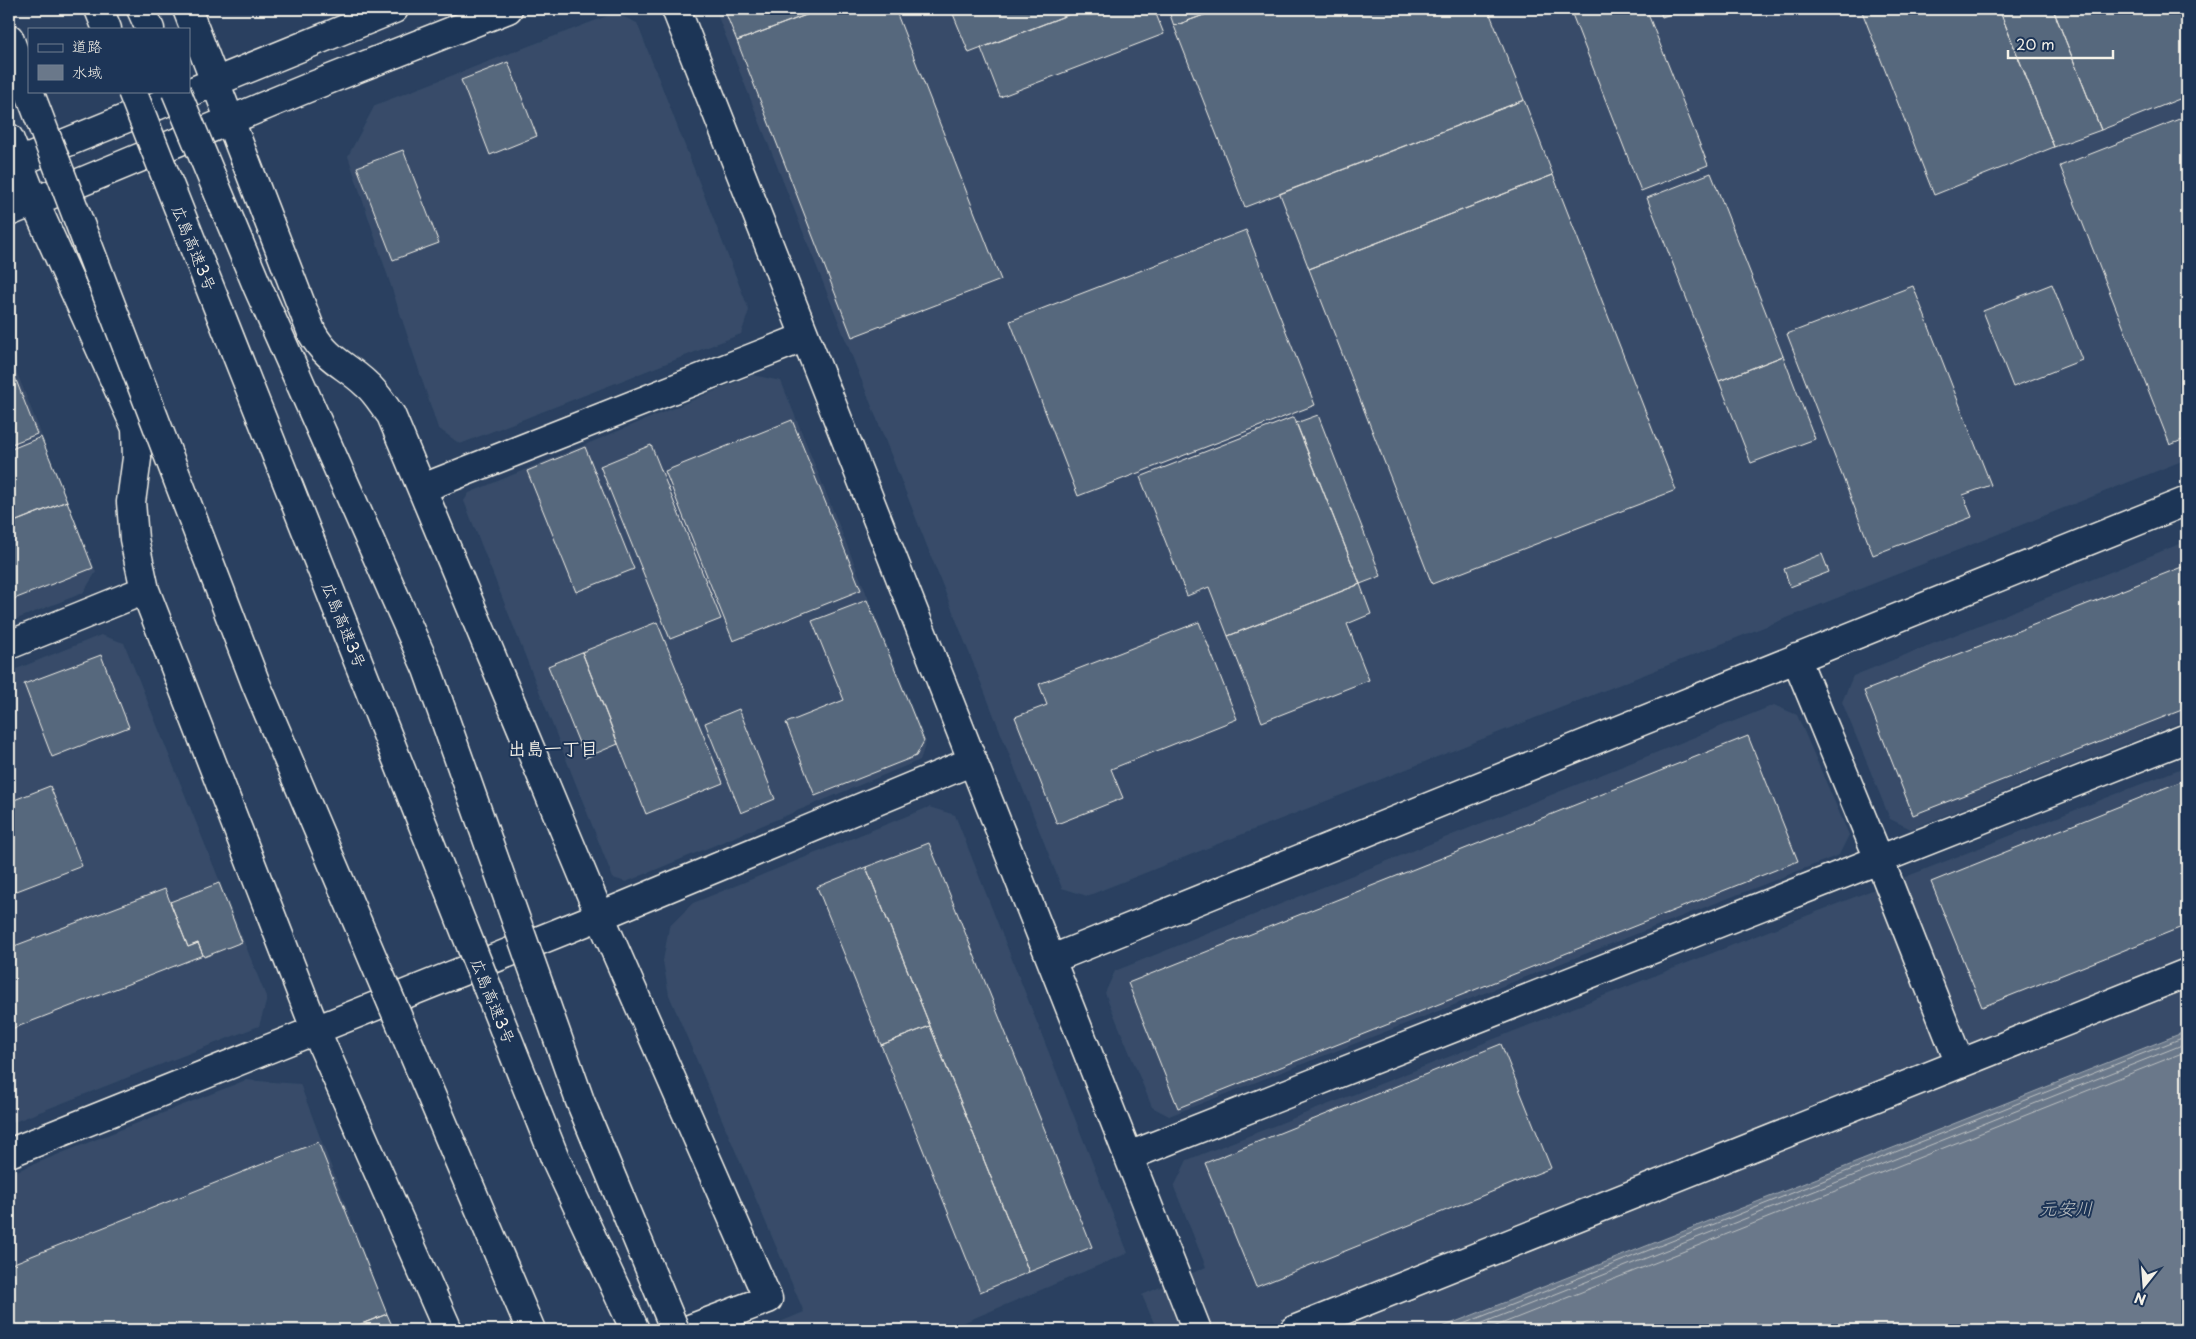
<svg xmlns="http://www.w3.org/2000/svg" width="2196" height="1339" font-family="'Playpen Sans','Klee One',sans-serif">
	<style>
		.built { fill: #374c69 }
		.water { fill: #6a788a; stroke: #a1a8b0 }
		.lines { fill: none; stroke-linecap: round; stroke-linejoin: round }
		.shore { stroke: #bdc1c2; stroke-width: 1 }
		.building { fill: #56677d; stroke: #f4f1e8 }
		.minor-casing { stroke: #f4f1e8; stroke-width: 31 }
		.highway-casing { stroke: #f4f1e8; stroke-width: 31 }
		.minor { stroke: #1d3557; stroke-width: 28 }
		.highway { stroke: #1d3557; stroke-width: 28 }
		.highway-bridge-casing { stroke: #f4f1e8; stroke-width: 31; stroke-linecap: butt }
		.highway-bridge { stroke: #1d3557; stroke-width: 28 }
		.labels { text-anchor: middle; stroke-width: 4; stroke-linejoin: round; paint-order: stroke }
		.street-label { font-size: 16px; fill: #f4f1e8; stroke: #1d3557 }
		.neighbourhood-label { font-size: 18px; font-weight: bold; fill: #f4f1e8; stroke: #1d3557 }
		.water-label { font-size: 18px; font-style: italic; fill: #bdc1c2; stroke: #1d3557 }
	</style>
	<rect width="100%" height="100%" fill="#2a4060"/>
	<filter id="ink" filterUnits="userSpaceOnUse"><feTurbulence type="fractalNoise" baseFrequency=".02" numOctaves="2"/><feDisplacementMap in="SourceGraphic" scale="10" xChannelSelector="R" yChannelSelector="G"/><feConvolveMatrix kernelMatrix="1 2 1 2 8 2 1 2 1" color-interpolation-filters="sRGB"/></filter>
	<g filter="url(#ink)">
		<!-- built -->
		<path class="built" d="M715,9H2187V459L1087,896L1062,888Z
			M615,13L637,23L749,310L741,334L460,444L438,428L348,156L375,105Z
			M9,353L96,572L83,593L9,622Z
			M753,375L781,381L926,742L920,760L626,882L613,878L464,501L469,493Z
			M2187,541V720L1911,829L1890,819L1842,702L1853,676Z
			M101,635L124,643L267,999L259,1026L9,1124V672Z
			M1774,705L1797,715L1849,835L1839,855L1169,1116L1152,1107L1105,993L1115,971Z
			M2187,766V1031L1435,1330H1157L1142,1295L1206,1267L1174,1187L1187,1160Z
			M929,807L955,815L1128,1253L946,1330H761L804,1312L669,995L663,961L669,927L693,903Z
			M246,1080L300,1084L393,1330H9V1174Z"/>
		<!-- water -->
		<path class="water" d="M2187,1031V1330H1435Z"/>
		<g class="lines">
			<!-- shore -->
			<path class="shore" d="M1448,1330L2187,1036
				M1465,1330L2187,1043
				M1486,1330L2187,1051"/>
		</g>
		<!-- building -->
		<path class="building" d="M724,9H822L737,41Z
			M822,9H895L1001,280L852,337L737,41Z
			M951,9H1083L969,53Z
			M1083,9H1154L1164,34L1000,97L981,48Z
			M1168,9H1220L1174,26Z
			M1220,9H1488L1524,100L1245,207L1174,26Z
			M1570,9H1646L1708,165L1641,191Z
			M1659,9H1684L1662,17Z
			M1861,9H1999L2054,147L1934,195Z
			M1999,9H2053L2101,130L2054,147Z
			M2053,9H2187V96L2101,130Z
			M508,62L537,136L490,155L461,80Z
			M1524,100L1553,175L1309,269L1280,194Z
			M2187,116V438L2170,445L2060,166Z
			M403,150L439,243L393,260L357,167Z
			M1711,173L1783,356L1719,381L1647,198Z
			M1553,175L1676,490L1432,584L1309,269Z
			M1246,230L1315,405L1078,496L1010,321Z
			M2052,284L2082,360L2013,387L1983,311Z
			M1913,286L1991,485L1963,495L1972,517L1873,555L1787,334Z
			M1783,356L1815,439L1751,463L1719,381Z
			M9,362L37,434L9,445Z
			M1318,415L1381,576L1360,584L1296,423Z
			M1294,417L1360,584L1228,636L1209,587L1187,596L1140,477Z
			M792,420L861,590L733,641L665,471Z
			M41,437L67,501L9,524V450Z
			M651,445L721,619L670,639L600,466Z
			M585,447L634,569L576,592L527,471Z
			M67,501L93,568L9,601V524Z
			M1822,554L1829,572L1790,587L1784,569Z
			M2187,565V708L1913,815L1864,691Z
			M1360,584L1371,614L1347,624L1369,680L1262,722L1228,636Z
			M867,600L924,741L916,756L815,796L786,723L844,700L812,621Z
			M657,622L723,783L646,814L582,652Z
			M1199,622L1237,719L1111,769L1123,798L1057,824L1015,717L1047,705L1039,684Z
			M582,652L618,744L585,758L548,666Z
			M101,655L129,727L52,757L24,684Z
			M739,709L775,799L741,813L705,723Z
			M1748,736L1798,861L1178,1108L1128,983Z
			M2187,779V925L1982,1007L1931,882Z
			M50,786L82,866L9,894V802Z
			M929,843L1092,1247L1029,1272L866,867Z
			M866,867L930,1026L881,1045L817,887Z
			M219,883L242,942L204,957L198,943L188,947L170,902Z
			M165,889L188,947L198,943L203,955L9,1030V948Z
			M930,1026L1029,1272L980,1292L881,1045Z
			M1501,1044L1551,1168L1256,1287L1205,1163Z
			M318,1142L387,1314L346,1330H9V1265Z
			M387,1314L394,1330H346Z"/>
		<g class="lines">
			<defs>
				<path id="minor" d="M187,9L312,333C328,361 345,364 366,384C376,392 383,405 391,415L600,916L768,1299L687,1330
					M676,9L1197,1330
					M9,138L34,201L136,428L137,458L131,502L134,539L145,590L316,1031L448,1330
					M9,166L394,9
					M9,212L310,87L508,9
					M423,488L805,337
					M9,645L145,590
					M1796,658L1879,859L1960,1064
					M1052,959L2187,501
					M9,1153L600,916L973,761
					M1129,1156L2187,738
					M1294,1330L2187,973"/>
				<path id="highway" d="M99,9L107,29
					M141,9L150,29
					M9,38L29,91
					M555,1158L635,1330"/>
			</defs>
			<!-- minor casing -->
			<use href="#minor" class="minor-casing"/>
			<!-- highway casing -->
			<use href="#highway" class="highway-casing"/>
			<!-- minor -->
			<use href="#minor" class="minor"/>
			<!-- highway -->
			<use href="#highway" class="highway"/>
			<defs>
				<path id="highway-bridge" d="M29,91L256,684L531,1330
					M132,91L555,1158
					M176,91L258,288L427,669L580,1101L675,1330"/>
			</defs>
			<!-- highway-bridge casing -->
			<use href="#highway-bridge" class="highway-bridge-casing"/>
			<!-- highway-bridge -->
			<use href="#highway-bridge" class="highway-bridge"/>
		</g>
	</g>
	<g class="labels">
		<!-- street labels -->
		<g class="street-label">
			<text transform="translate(194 248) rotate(68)" y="6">広島高速3号</text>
			<text transform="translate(344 625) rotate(68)" y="6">広島高速3号</text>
			<text transform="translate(493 1001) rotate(68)" y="6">広島高速3号</text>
		</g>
		<!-- neighbourhood labels -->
		<g class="neighbourhood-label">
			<text x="553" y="755">出島一丁目</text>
		</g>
		<!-- water labels -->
		<g class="water-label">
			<text x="2066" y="1215">元安川</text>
		</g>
	</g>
	<!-- margin -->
	<rect width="2196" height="1339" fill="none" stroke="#1d3557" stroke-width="30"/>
	<rect x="15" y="15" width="2166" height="1309" fill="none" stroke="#f4f1e8" stroke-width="2" filter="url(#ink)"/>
	<!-- legend -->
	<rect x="28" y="28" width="162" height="65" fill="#1d3557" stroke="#738091"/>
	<rect x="38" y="44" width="25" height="8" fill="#1d3557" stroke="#738091"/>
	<text x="72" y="52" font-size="15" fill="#f4f1e8">道路</text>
	<rect x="38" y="65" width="25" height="15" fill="#6a788a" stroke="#738091"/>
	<text x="72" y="78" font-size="15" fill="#f4f1e8">水域</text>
	<!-- north arrow -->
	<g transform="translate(2144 1286) rotate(197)" stroke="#1d3557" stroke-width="4" paint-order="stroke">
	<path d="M0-4L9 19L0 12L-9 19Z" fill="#f4f1e8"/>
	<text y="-8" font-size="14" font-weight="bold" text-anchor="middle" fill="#f4f1e8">N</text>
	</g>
	<!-- scale -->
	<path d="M2008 50v8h105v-8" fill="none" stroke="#f4f1e8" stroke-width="2.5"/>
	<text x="2016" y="50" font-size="15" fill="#f4f1e8" stroke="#1d3557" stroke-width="4" paint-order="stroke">20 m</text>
</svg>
